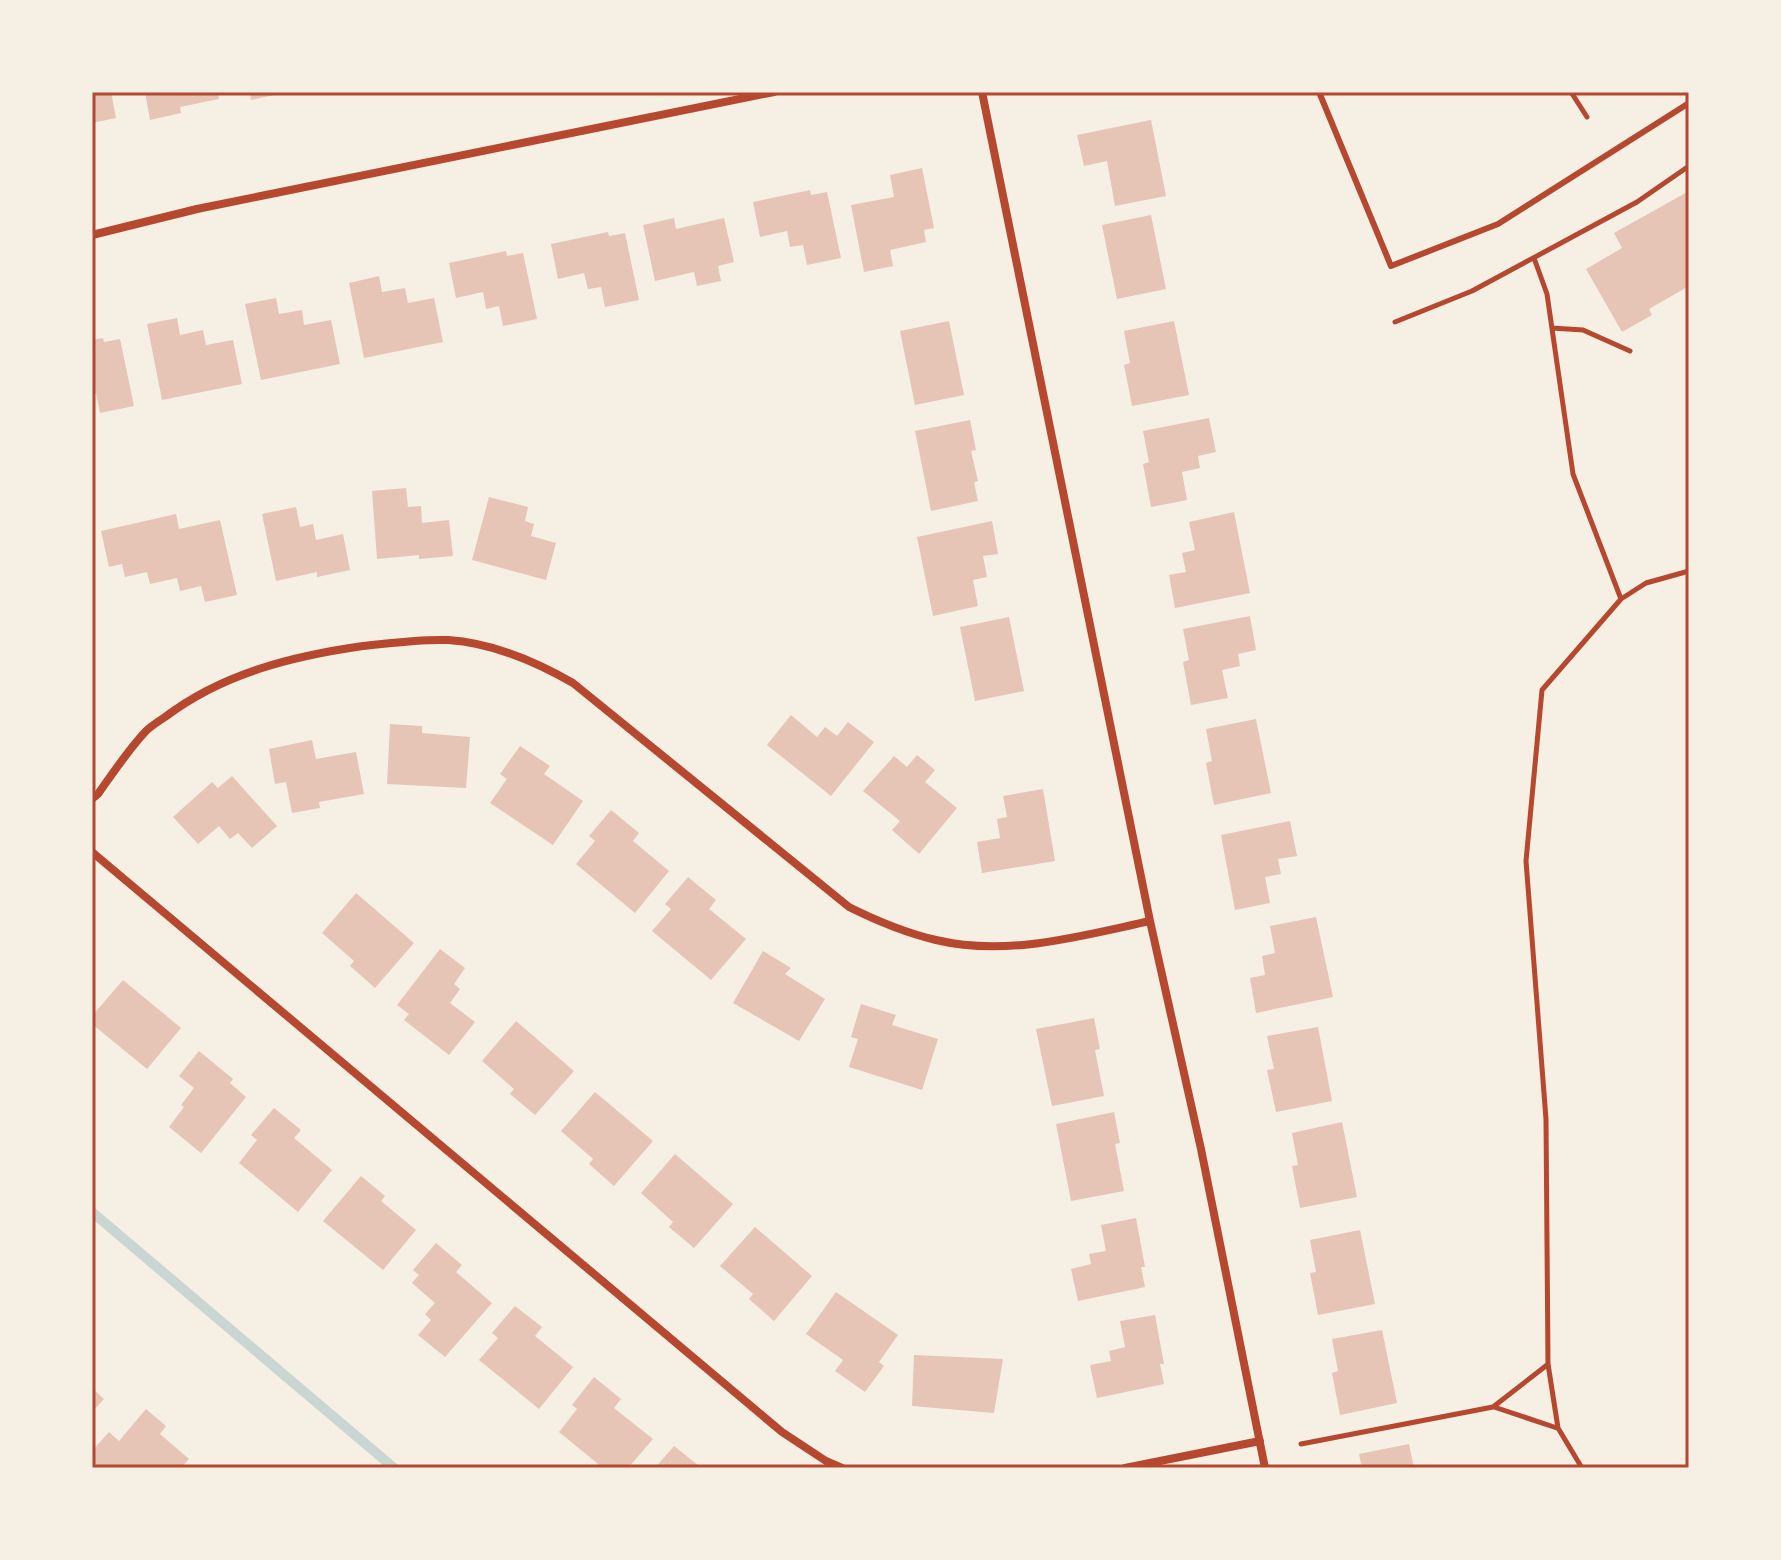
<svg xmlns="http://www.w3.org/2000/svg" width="1781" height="1560" font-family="'Asap Condensed',sans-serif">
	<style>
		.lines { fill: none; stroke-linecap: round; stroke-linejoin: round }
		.stream { stroke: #c9d6d2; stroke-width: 10 }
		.building { fill: #e6c5b7 }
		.path { stroke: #b5482f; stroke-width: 5 }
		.service { stroke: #b5482f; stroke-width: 6 }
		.minor { stroke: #b5482f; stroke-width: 8 }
		.neatline { fill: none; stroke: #b5482f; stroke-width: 3 }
	</style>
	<rect width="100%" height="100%" fill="#f6efe4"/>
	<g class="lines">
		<!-- stream -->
		<path class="stream" d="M92,1212L394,1468"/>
	</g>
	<!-- building -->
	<path class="building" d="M92,92H111L116,118L92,123Z
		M145,92H218L219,99L180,107L181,113L150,120Z
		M250,92H284V93L251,100Z
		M1151,120L1166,196L1115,206L1107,161L1084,166L1077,135Z
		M922,168L934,228L924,230L926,242L890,250L893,266L864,272L851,205L894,197L890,175Z
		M810,190L811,195L827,192L841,258L807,265L803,245L790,247L787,231L760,237L753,202Z
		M1689,191V286L1649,309L1652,315L1622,332L1586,269L1622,248L1614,233Z
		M1151,215L1166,289L1117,299L1102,225Z
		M674,218L676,229L724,218L734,262L718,266L721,281L697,286L694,272L655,281L643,225Z
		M608,232L609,236L625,233L639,300L605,307L601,287L588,289L584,273L558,279L551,244Z
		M506,251L507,256L523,253L537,319L503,326L499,306L486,309L483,292L456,298L449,263Z
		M379,276L382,292L405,288L408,303L434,298L443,342L364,358L349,283Z
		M276,298L279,314L302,310L304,325L331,320L340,364L261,380L245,304Z
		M177,318L180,335L203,330L206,345L233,340L242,384L162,400L147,324Z
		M949,321L964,395L915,405L900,331Z
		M1174,321L1189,395L1132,406L1124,365L1130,363L1124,331Z
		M103,338L104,342L120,339L134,406L100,413L96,393H92V340Z
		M1209,418L1216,452L1198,456L1200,468L1182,472L1187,500L1151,507L1143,464L1149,462L1143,431Z
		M970,420L976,450L971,451L978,481L974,482L978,501L931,511L915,431Z
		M406,488L408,507L421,506L422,523L449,520L453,556L419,559V555L377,559L372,491Z
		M489,497L528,507L525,521L534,524L531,536L556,543L546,580L472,560Z
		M296,507L300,527L313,524L316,540L343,534L350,570L317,577V572L276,581L262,514Z
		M1234,512L1250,593L1175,608L1169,575L1186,572L1182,553L1195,550L1189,522Z
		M176,514L179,529L220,520L237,595L205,602L201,586L180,591L177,578L150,584L147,572L125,577L122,564L109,567L101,531Z
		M992,521L998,554L983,556L987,577L973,580L978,606L933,616L917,537Z
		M1250,616L1256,650L1238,654L1240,666L1222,670L1228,698L1191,705L1183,662L1189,660L1183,629Z
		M1009,617L1024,691L975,701L960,627Z
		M791,715L817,737L825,727L837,736L848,722L874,742L831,796L767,745Z
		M1256,719L1271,793L1214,805L1206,763L1212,761L1206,729Z
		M390,724L422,726V733L470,737L466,788L387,784Z
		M312,740L316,759L356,752L364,794L319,802L320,808L292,813L286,782L275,784L269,749Z
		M520,746L550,766L544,774L583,801L553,845L490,803L507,779L500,774Z
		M917,755L935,770L925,782L957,808L919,854L892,830L900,821L863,791L894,756L907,767Z
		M232,776L277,826L252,848L238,833L230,839L219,826L198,844L173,817L212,782L218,788Z
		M1043,789L1055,861L982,873L977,842L1000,838L997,819L1007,817L1003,796Z
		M611,810L639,833L633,841L669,871L635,913L576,864L595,841L589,836Z
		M1290,821L1297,856L1278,859L1281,874L1265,877L1270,903L1235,910L1221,835Z
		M688,877L716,900L709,909L746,939L711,980L652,931L671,909L665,904Z
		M356,893L414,943L375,988L350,966L354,961L322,933Z
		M1316,917L1333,997L1256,1013L1250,978L1265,975L1262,956L1275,953L1270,926Z
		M440,949L465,968L454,984L460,989L450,1003L475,1022L449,1055L404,1020L409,1014L397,1005Z
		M763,951L791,968L785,974L825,999L799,1041L733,1003Z
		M123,980L181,1028L147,1069L92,1024V1016Z
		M861,1004L896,1015L892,1025L938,1039L922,1090L849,1067L858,1039L851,1037Z
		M1094,1018L1100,1049L1095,1050L1104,1096L1052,1106L1036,1029Z
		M516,1021L574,1071L535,1115L510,1094L514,1089L482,1061Z
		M1318,1027L1332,1101L1276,1112L1267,1070L1274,1069L1267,1036Z
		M199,1051L233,1079L230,1083L246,1097L201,1153L169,1127L184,1107L181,1105L194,1088L179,1076Z
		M595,1092L653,1141L614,1186L589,1164L593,1159L561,1131Z
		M274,1108L301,1130L294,1138L332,1170L298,1212L239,1163L257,1140L251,1135Z
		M1114,1112L1120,1143L1115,1144L1124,1191L1071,1201L1056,1124Z
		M1342,1122L1357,1197L1300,1208L1292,1166L1298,1165L1292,1133Z
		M675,1154L733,1204L694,1248L669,1227L673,1222L641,1193Z
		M361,1176L385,1196L381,1201L416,1230L383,1270L323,1221Z
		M1136,1218L1145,1267H1141L1145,1287L1078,1301L1071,1269L1091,1264L1089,1254L1106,1251L1101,1225Z
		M755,1227L812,1276L774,1321L749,1299L753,1294L720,1266Z
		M1360,1230L1375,1304L1318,1315L1310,1273L1316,1272L1310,1240Z
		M436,1243L462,1265L456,1272L492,1303L445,1357L418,1335L431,1320L425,1314L435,1303L412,1283L419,1275L413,1270Z
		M836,1292L898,1335L879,1362L884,1366L865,1392L835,1371L843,1360L806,1334Z
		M515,1306L542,1327L535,1336L573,1367L539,1409L479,1360L498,1338L492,1333Z
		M1155,1315L1164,1364H1160L1164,1384L1097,1398L1090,1365L1111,1361L1109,1351L1125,1347L1120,1321Z
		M1382,1330L1397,1403L1340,1415L1332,1373L1338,1371L1332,1339Z
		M914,1355L1003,1359L994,1413L912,1406Z
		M594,1377L621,1399L614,1408L653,1439L628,1468H603L559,1432L577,1409L572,1405Z
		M92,1388L104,1399L92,1412Z
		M146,1409L166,1426L160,1434L189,1459L181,1468H100L92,1461V1451L109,1432L119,1441Z
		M1409,1444L1414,1468H1362L1359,1454Z
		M674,1446L699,1466L697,1468H655Z"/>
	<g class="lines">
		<!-- path -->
		<path class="path" d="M1571,92L1587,117
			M1534,258L1547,294L1573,474L1621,599
			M1395,322L1472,291L1637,202L1689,166
			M1552,328L1583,330L1630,351
			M1494,1407L1557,1428
			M1301,1444L1493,1407L1547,1365
			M1582,1468L1558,1428L1548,1364L1546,1119L1526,861L1542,690L1621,599L1646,583L1689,571"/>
		<!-- service -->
		<path class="service" d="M1319,92L1391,266L1498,224L1689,103"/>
		<!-- minor -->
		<path class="minor" d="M982,92L1150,921L1201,1149L1265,1468
			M92,235L197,209L774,92
			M92,799L98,794C113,773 128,750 146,731C151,726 159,721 165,717C223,673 293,656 363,646C392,643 419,639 448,640C493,643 535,661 573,683L849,907C877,921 906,933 936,940C1007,957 1080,936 1150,921
			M92,852L782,1432L826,1461L842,1468
			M1125,1468L1260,1441"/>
	</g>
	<!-- border -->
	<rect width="1781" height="1560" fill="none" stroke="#f6efe4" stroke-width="188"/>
	<rect x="94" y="94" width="1593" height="1372" class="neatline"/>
</svg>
